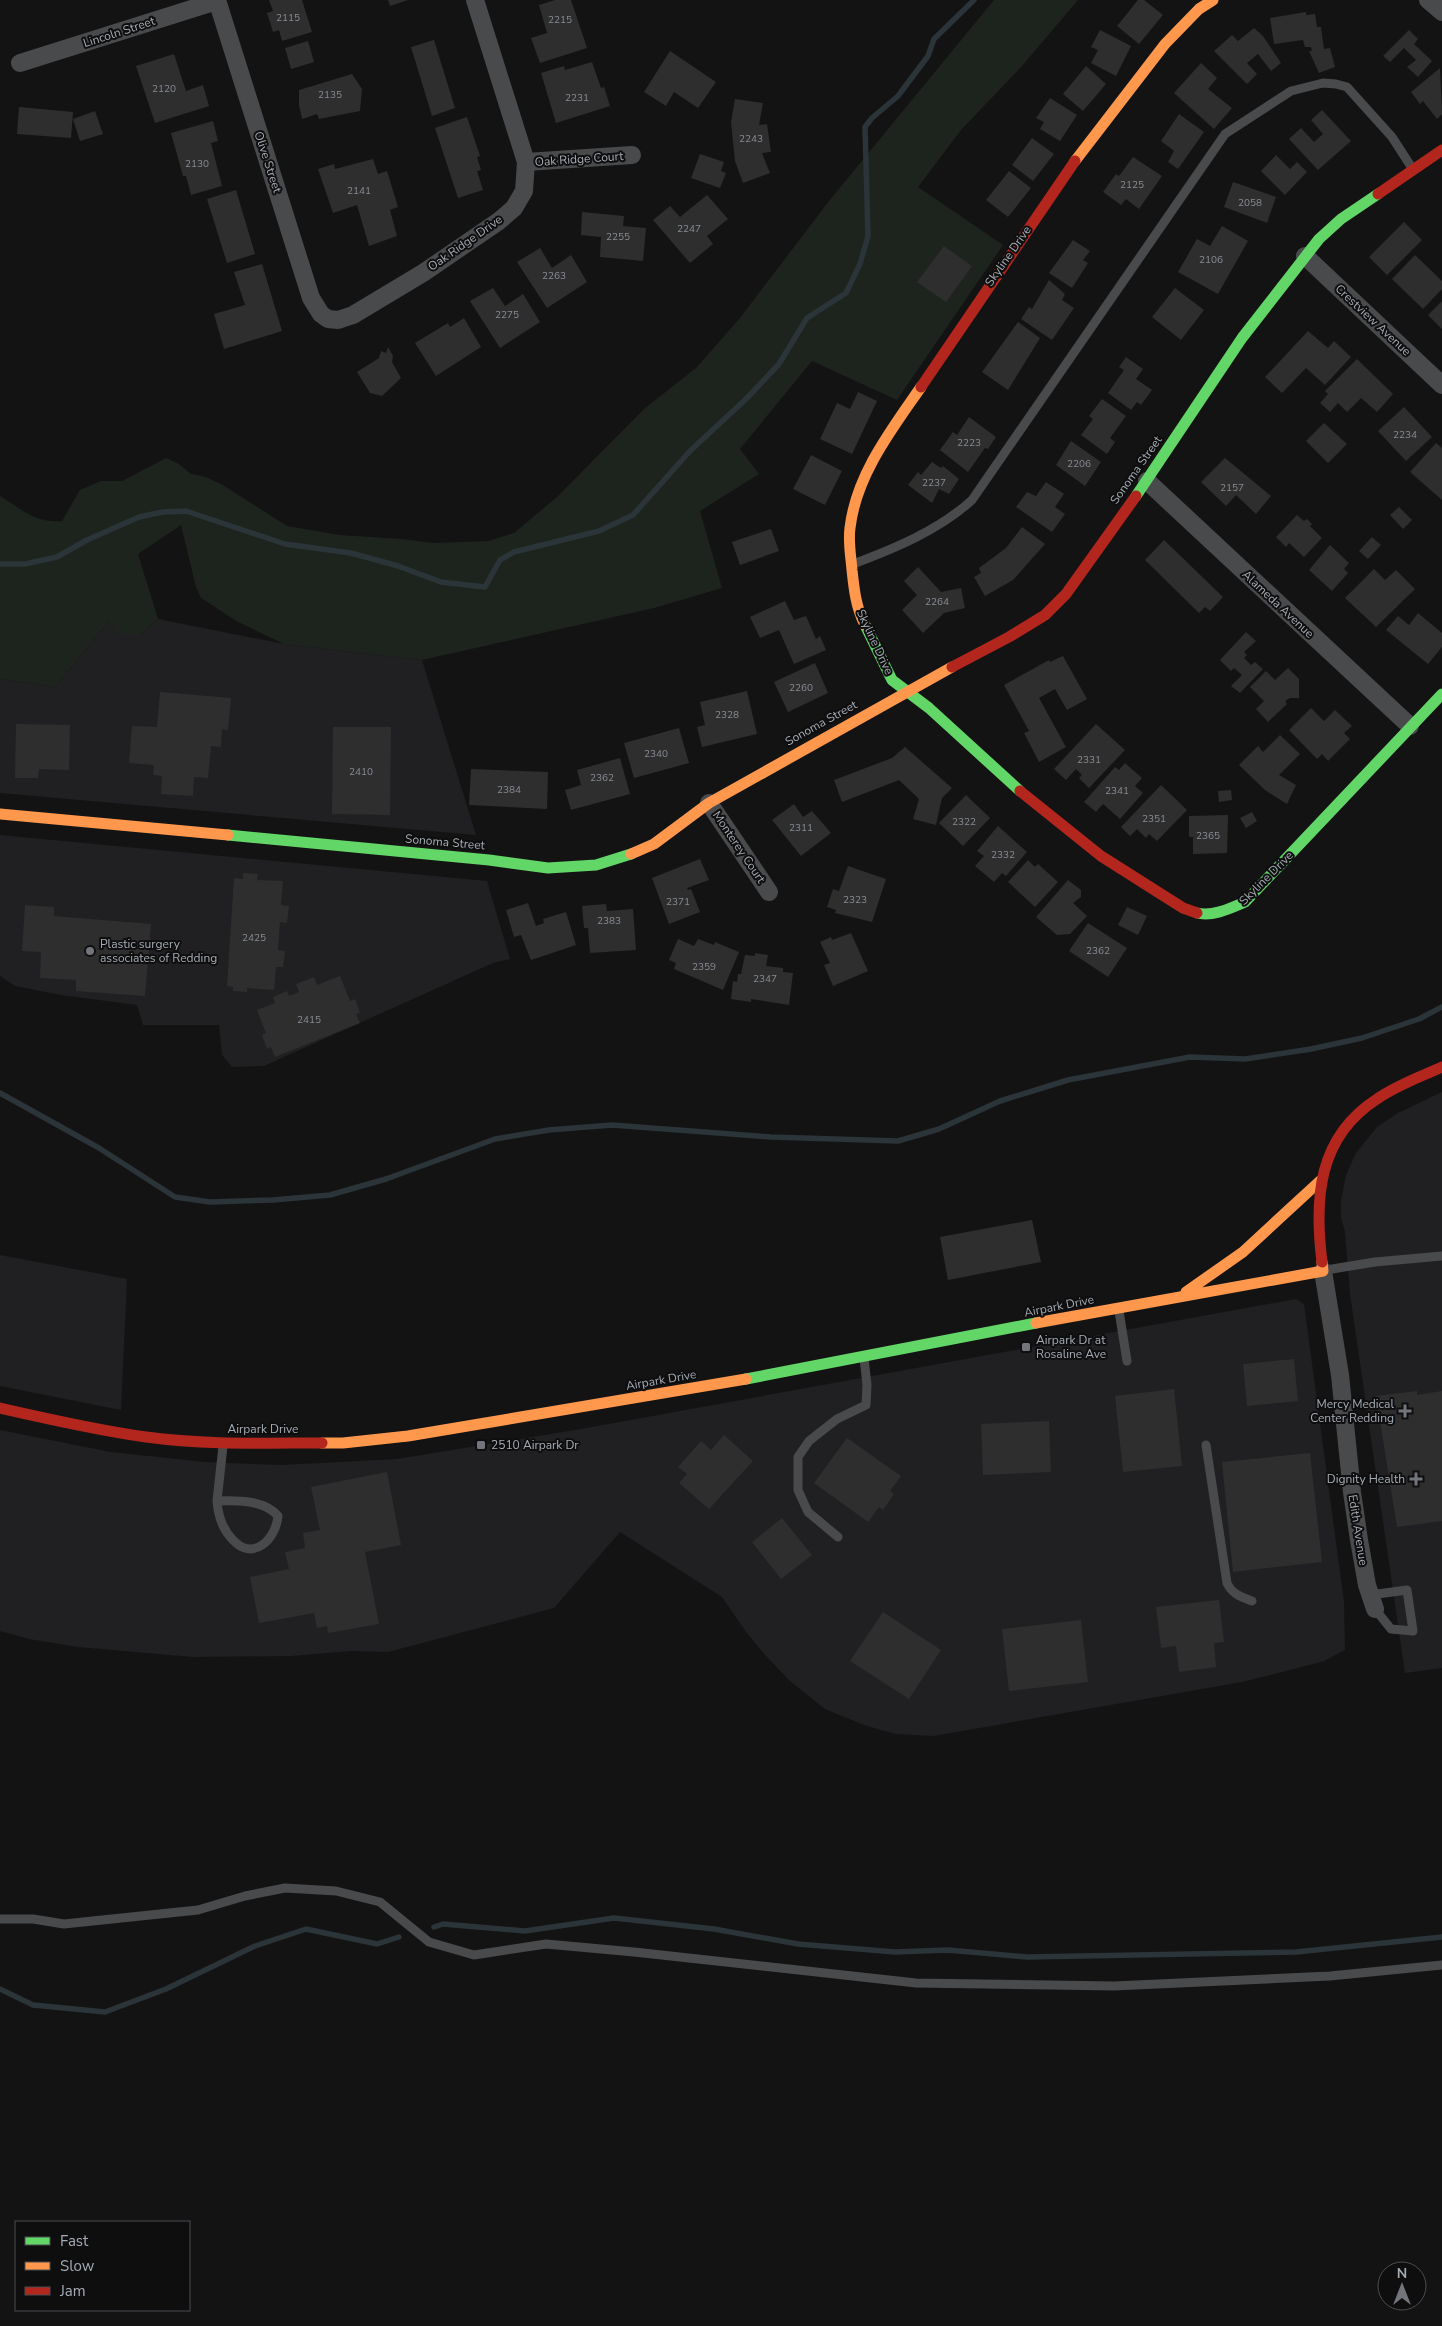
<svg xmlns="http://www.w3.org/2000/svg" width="1442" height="2326" font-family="'Nunito Sans',sans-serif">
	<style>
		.built { fill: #202022 }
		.green { fill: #1d241e }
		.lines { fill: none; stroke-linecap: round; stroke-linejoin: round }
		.stream { stroke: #2b3438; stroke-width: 5.5 }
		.building { fill: #2e2e2f }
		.lane { stroke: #484a4c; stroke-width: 9 }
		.street { stroke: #484a4c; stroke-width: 18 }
		.fast { stroke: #63d668; stroke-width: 11 }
		.slow { stroke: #ff974d; stroke-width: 11 }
		.jam { stroke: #b3261e; stroke-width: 11 }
		.poi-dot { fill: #72767c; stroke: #0e0e0f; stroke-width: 2 }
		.labels { text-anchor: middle; stroke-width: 4; stroke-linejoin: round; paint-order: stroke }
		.number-label { font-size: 10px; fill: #878c93 }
		.street-label { font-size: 12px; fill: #a5acb4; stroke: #0e0e0f }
		.poi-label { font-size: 12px; fill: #a5acb4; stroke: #0e0e0f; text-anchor: start }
	</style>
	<rect width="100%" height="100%" fill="#131314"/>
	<!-- built -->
	<path class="built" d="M158,619L284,644L422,660L476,835L0,793V679L55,687L108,622L141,634Z
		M0,835L487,881L510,959L493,963L264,1066L232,1067L222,1055L219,1025H143L137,1005L61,995L15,986L0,976Z
		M1442,1092V1668L1405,1673L1350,1294L1345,1232L1341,1218V1200L1346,1175L1356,1153L1377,1127L1398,1113Z
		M0,1255L127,1279L121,1410L0,1386Z
		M1296,1299L1304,1304L1344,1602L1345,1650L1324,1661L1294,1669L1242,1682L934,1736L895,1734L864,1725L825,1709L791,1682L766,1656L746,1632L722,1597L620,1532L554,1608L388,1652L350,1651L291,1656L193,1657L78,1647L29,1639L0,1631V1430L111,1452L205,1462L281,1465L397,1459L581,1429Z"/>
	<!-- green -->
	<path class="green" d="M994,0H1078L1022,66L961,130L918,187L1003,245L897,400L812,361L740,449L759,474L700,511L722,588L654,608L422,660L284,644L238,622L201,598L196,587L181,525L138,554L158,619L141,634H119L108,622L55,687L0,679V496C23,510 34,523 62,521L80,490L101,481H122L166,458L179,464L191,474L206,477L221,484L287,526L339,535L401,539L433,543L489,541L514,533L557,497L644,409L696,368L740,318L829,201Z"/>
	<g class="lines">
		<!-- stream -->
		<path class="stream" d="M0,564H25L57,557L87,540L139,517L163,512L186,511L285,544L351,553L398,566L441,582L485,587L500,560L514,552L599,531L633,515L690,451L746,399L779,364L807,318L846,293L860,264L868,236L865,127L872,118L898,96L928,56L934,39L974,0
			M0,1093L99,1148L175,1197L210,1202L273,1200L330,1195L386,1179L495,1139L549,1130L612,1125L771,1137L898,1141L939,1129L1000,1101L1068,1080L1190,1057L1245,1059L1311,1049L1362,1038L1419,1019L1442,1007
			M434,1927L443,1924L525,1931L614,1918L714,1929L798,1944L895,1952L948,1950L1027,1957L1296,1952L1442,1937
			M0,1989L33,2005L105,2012L166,1989L255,1946L306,1929L377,1944L399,1937"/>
	</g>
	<!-- building -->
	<path class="building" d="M269,0H302L312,32L282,41L279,30L273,32L267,13L273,11Z
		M388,0H408L390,6Z
		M555,0H571L587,48L540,63L531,38L547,33L539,5Z
		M1138,0H1144L1163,15L1139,44L1117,26Z
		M1306,12V15L1315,14L1317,27H1321L1324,49L1330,48L1335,67L1319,73L1309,51H1312L1311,47H1305L1303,40L1274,44L1270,18Z
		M1254,28L1263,36L1281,63L1271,71L1258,54L1247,63L1257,74L1247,84L1214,51L1232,35L1238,41Z
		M1100,30L1131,46L1116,76L1091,63L1098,50L1091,47Z
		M1409,30L1418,39L1414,44L1432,61L1418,77L1407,67L1416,60L1404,48L1390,62L1383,56Z
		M434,40L455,108L432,116L411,47Z
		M308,41L314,62L291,69L285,48Z
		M670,51L716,82L698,108L674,92L666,106L644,92Z
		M174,54L186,91L203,85L209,106L155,123L136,66Z
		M592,62L601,88L604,87L610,106L556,123L541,73L564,66L565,70Z
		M1201,63L1217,78L1208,89L1232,108L1214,129L1174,93Z
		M1086,66L1106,84L1083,111L1063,94Z
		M1440,68L1442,114L1437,119L1423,101L1420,104L1411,92Z
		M352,74L362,89L360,111L319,119L317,114L302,119L299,105V90Z
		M1050,98L1077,115L1060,141L1040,129L1044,122L1036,118Z
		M735,99L763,103L759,125L767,124L771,152L762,153L770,173L743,183L735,161L731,122Z
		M19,107L73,112L71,138L17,134Z
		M1322,110L1351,141L1318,170L1289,139L1301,128L1314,142L1323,134L1311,120Z
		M95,111L103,134L80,141L73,119Z
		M1179,114L1204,132L1178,169L1168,162L1174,151L1161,141Z
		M467,117L480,156L477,157L481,170L477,171L483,190L458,198L435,128Z
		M213,121L218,141L211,143L222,186L191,195L186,176H183L171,133Z
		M1032,138L1054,154L1033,181L1012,165Z
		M700,154L724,162L721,171L726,173L720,188L691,178Z
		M1276,155L1290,169L1297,162L1307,172L1285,195L1261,171Z
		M1133,157L1162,176L1139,209L1126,199L1121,205L1103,192L1116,174L1119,176Z
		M373,159L378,174L387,171L398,207L390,210L397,236L369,246L357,205L333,213L318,169L334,164L335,169Z
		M1009,171L1031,188L1008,217L986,200Z
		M1233,182L1276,197L1267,223L1224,207Z
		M236,190L255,254L227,263L207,199Z
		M707,195L728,219L707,236L713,244L690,263L653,220L670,206L680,217Z
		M582,212L624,216L623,226L646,228L643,261L600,257L601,237L581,235Z
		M1404,222L1422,240L1387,275L1369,257Z
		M1222,226L1248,241L1218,294L1178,272L1197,239L1210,246Z
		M1073,240L1090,251L1083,260L1088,263L1072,288L1049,273Z
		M944,246L972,266L946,302L917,282Z
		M540,248L552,268L571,255L587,282L547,308L517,262Z
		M1415,255L1442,281V289L1423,309L1392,279Z
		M262,264L282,331L224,349L214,314L245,305L234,272Z
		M1049,280L1065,294L1062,300L1074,308L1052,340L1021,319L1029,307L1032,309Z
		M493,288L505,306L523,294L540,322L500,348L470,301Z
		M1175,288L1204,310L1181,340L1152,317Z
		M1442,301V329L1428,315Z
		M464,318L481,347L436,376L415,343L448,323L450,327Z
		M1018,322L1040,338L1008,390L982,372Z
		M1308,331L1328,348L1334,341L1351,357L1325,385L1306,368L1282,393L1265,377Z
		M388,347L393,356L392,362L401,378L382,396L370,393L357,372L379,358L381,351L386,353Z
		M1126,357L1143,369L1136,379L1152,390L1141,405L1137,402L1131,410L1108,393L1124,370L1119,367Z
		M1357,359L1393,394L1377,412L1361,398L1347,412L1338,403L1330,412L1320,403L1328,394L1325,391Z
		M858,392L877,401L852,454L820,439L837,403L850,409Z
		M1102,399L1126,416L1110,438L1115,442L1107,454L1081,435L1093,419L1089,416Z
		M1404,407L1432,437L1406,461L1378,431Z
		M969,417L996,437L988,449L985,448L968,472L940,450L953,432L957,435Z
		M1324,423L1347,444L1328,463L1306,441Z
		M1071,441L1101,462L1085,486L1056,465Z
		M1436,443L1442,448V500L1410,472Z
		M811,455L842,471L825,505L793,489Z
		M1225,458L1271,496L1256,514L1236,495L1226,506L1201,482Z
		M932,462L941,468L943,466L959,479L949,494L939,489L932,503L908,485L918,472L921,475Z
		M1046,482L1064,494L1055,507L1065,514L1052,532L1016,507L1027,492L1036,496Z
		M1399,507L1412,520L1403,529L1390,515Z
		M1297,515L1304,521L1307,519L1312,524L1310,526L1322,538L1304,557L1289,543L1286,547L1276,537Z
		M1022,527L1045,544L1013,580L985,596L974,577L981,573L979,568L1006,548Z
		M771,529L779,551L740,565L732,542Z
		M1372,537L1381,545L1368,559L1359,551Z
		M1164,540L1223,597L1210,611L1205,607L1199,613L1145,560Z
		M1330,545L1349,563L1344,569L1348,573L1332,591L1309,570Z
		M918,567L941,592L961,588L965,608L944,613L923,633L902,610L917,595L904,581Z
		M1374,569L1385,580L1396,570L1415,589L1376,627L1345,598Z
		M785,601L794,620L806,616L816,639L820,636L826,650L794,664L779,630L760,638L750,617Z
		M1418,613L1442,633V647L1428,664L1386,630L1398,616L1409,625Z
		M1246,632L1256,641L1244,652L1247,655L1244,658L1251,665L1255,662L1263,669L1240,693L1231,686L1242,675L1234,668L1231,671L1220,660Z
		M1063,656L1087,699L1067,710L1055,689L1039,698L1066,747L1039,762L1024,733L1029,731L1004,685L1049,660L1050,662Z
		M815,663L828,693L788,712L774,682Z
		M1288,668L1299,679V698H1290L1285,701L1287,704L1268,722L1256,709L1264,701L1250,687L1266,671L1275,680Z
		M747,691L757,734L702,747L697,727L705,725L700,702Z
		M160,692L231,698L228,730L222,729L221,747L211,746L208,778L194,777L193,796L161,794L162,776L153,775L154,765L129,763L132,726L157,727Z
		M1311,708L1324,721L1335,710L1352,726L1344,733L1350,739L1328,761L1322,754L1317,759L1289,730Z
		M16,724L70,725L69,770L39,769L38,778H15Z
		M1096,724L1125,750L1089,788L1079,778L1082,775L1076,769L1066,780L1054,769Z
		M333,727H391L390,815L332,814Z
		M679,728L689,763L634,778L624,743Z
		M1280,735L1300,754L1279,775L1296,785L1287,804L1265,790L1239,765L1258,746L1263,752Z
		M905,747L952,788L942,798L936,825L913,819L919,799L899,780L842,802L834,780L892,758Z
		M620,758L630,794L571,810L565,790L581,785L577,770Z
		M1125,763L1142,778L1135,786L1143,793L1120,819L1103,804L1096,812L1084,802L1115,767L1119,770Z
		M471,769L548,772L547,809L469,805Z
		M1161,785L1187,810L1157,841L1149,834L1146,838L1137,829L1130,836L1121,827Z
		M1231,790L1232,800L1219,802L1218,791Z
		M966,795L990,818L963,846L939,823Z
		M794,804L803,817L812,811L831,833L801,856L772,820Z
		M1252,812L1257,821L1246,828L1240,818Z
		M1228,815L1227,853L1193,854V837H1189V816Z
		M998,826L1027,852L1006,876L1002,873L994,882L975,866L984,856L977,851Z
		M700,859L709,880L687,888L688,890L691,889L700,912L669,924L652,878Z
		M1028,860L1035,867L1038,864L1058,882L1035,907L1008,882Z
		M848,866L886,879L872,922L835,913L836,910L827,907L833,889L839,891Z
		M243,873L258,874L257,880L283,881L281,905L289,906L287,923L280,922L278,950L285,951L283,967H276L274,990L247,988V992L233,991V987L227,986L234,878L243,879Z
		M1068,880L1081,890V897L1073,903L1087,916L1070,934L1057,935L1036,917Z
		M528,903L536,926L544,923L543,919L566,912L576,945L531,960L521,935L514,937L506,910Z
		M606,904L607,911L633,909L636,950L590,953L588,928H584L582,906Z
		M25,905L54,907V916L151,924L145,996L76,991V980L40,978L41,952L22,951Z
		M1127,907L1147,916L1138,935L1118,925Z
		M1088,923L1127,948L1108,977L1069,951Z
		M851,933L868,971L833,986L824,965L830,963L820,942L831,937L832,940Z
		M678,939L694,946L698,939L714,945L715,942L739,952L723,990L674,969L676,963L669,960Z
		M755,953L768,955L766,966L783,968V972L793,973L789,1005L751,999V1002L731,999L733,981L737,982L738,974H741L745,955L755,956Z
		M340,976L350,1001L355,999L360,1013L356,1014L360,1023L275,1057L271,1047L267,1049L262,1035L266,1033L257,1010L275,1003L273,997L287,991L289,996L299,992L296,984L314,977L317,985Z
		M1032,1220L1041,1262L948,1280L940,1237Z
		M1294,1359L1298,1401L1247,1406L1243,1364Z
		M1174,1389L1182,1466L1123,1472L1115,1396Z
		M1417,1391V1395L1442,1391V1521L1397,1527L1376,1396Z
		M1049,1421L1051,1472L983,1475L981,1424Z
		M724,1435L753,1461L709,1509L679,1483L687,1474L678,1467L701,1441L711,1450Z
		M847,1438L901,1476L890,1491L894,1494L883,1510L879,1507L868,1522L814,1483Z
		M1310,1453L1322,1562L1233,1572L1222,1462Z
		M387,1472L401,1545L365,1552L379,1624L328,1633L327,1626L317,1628L314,1613L259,1623L250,1577L289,1569L285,1552L305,1548L303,1533L320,1530L311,1487Z
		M782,1518L812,1555L781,1579L752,1542Z
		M1219,1600L1224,1642L1214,1643L1216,1667L1179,1672L1176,1646L1161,1648L1156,1607Z
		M883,1612L941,1650L909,1699L850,1661Z
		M1081,1620L1088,1682L1009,1691L1002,1629Z"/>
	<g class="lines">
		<!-- lane -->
		<path class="lane" d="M853,564C896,548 939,530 972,500L1225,134L1291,91L1323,83L1336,84L1347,87L1392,137L1412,168
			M1326,1270L1375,1262L1442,1256
			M1119,1311L1127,1361
			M1206,1445L1227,1583C1232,1594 1241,1597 1252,1601
			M217,1501C218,1515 223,1530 233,1540C253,1562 276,1539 278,1516C264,1500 237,1500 217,1501L223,1446
			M838,1537L808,1512L798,1490V1457L809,1441L837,1419L866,1405L867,1385L864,1358
			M1370,1595L1407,1590L1413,1631L1391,1629L1375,1609
			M0,1919H33L64,1924L198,1910L245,1896L285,1888L336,1891L380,1902L429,1942L474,1955L546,1944L634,1952L916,1983L1114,1986L1330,1976L1442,1965"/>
		<!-- street -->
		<path class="street" d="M217,0L311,298L321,314L328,319L338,320L353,315L423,273L499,221L514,208L524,191L526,162L475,0
			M1428,0L1442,12
			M20,63L217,1
			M526,162L632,155
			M1305,256L1442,385
			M1147,481L1410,726
			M709,803L769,892
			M1323,1271L1340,1375L1352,1492L1359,1540L1367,1585L1375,1609"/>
		<!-- fast -->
		<path class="fast" d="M1136,496L1242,338L1319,239L1341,219L1378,194
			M865,625L892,680L929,708L1020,791
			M228,835L489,860L548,868L596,865L631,854
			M1197,913C1213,917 1231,908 1245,902L1442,694
			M746,1379L1036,1323"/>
		<!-- slow -->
		<path class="slow" d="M1075,161L1165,44L1199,9L1213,0
			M865,625C856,608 854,589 852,570C851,557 848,542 850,528C856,475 892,429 921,387
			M0,814L228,835
			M631,854L654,844L709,803L952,667
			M1186,1292L1243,1252L1320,1181
			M1036,1323L1323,1271L1322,1262
			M322,1443H343L408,1436L746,1379"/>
		<!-- jam -->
		<path class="jam" d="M1378,194L1442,150
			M921,387L1075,161
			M952,667L1009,637L1045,615L1066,594L1136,496
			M1020,791L1101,856L1183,908L1197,913
			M1322,1262C1314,1198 1318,1137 1377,1099C1397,1085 1420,1077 1442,1067
			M0,1408C48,1419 97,1430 146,1437C205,1445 264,1443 322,1443"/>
	</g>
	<!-- markers -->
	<g class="poi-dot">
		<circle cx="90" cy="951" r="5"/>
		<rect x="1021" y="1342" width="10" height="10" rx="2.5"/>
		<path d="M1402.5 1403.5h5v5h5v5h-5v5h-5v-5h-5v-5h5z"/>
		<rect x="476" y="1440" width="10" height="10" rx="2.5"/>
		<path d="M1413.5 1471.5h5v5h5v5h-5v5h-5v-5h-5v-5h5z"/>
	</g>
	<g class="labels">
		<!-- number labels -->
		<g class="number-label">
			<text x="288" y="21">2115</text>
			<text x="560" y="23">2215</text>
			<text x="164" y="92">2120</text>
			<text x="330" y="98">2135</text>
			<text x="577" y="101">2231</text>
			<text x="751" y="142">2243</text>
			<text x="197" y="167">2130</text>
			<text x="1132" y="188">2125</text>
			<text x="359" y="194">2141</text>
			<text x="1250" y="206">2058</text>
			<text x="689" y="232">2247</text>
			<text x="618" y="240">2255</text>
			<text x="1211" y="263">2106</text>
			<text x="554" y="279">2263</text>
			<text x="507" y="318">2275</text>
			<text x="1405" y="438">2234</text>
			<text x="969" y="446">2223</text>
			<text x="1079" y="467">2206</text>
			<text x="934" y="486">2237</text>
			<text x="1232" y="491">2157</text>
			<text x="937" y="605">2264</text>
			<text x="801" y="691">2260</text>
			<text x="727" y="718">2328</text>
			<text x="656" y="757">2340</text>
			<text x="1089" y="763">2331</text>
			<text x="361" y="775">2410</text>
			<text x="602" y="781">2362</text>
			<text x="509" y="793">2384</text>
			<text x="1117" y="794">2341</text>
			<text x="1154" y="822">2351</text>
			<text x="964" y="825">2322</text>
			<text x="801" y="831">2311</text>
			<text x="1208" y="839">2365</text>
			<text x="1003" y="858">2332</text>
			<text x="855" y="903">2323</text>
			<text x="678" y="905">2371</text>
			<text x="609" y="924">2383</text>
			<text x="254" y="941">2425</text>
			<text x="1098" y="954">2362</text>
			<text x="704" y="970">2359</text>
			<text x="765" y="982">2347</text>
			<text x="309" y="1023">2415</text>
		</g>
		<!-- street labels -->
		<g class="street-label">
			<text transform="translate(119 32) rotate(-18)" y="4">Lincoln Street</text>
			<text transform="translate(579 159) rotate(-4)" y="4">Oak Ridge Court</text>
			<text transform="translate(268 162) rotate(72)" y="4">Olive Street</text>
			<text transform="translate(465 243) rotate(-35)" y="4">Oak Ridge Drive</text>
			<text transform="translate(1008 256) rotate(-55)" y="4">Skyline Drive</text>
			<text transform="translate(1373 320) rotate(43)" y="4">Crestview Avenue</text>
			<text transform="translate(1136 470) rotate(-55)" y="4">Sonoma Street</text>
			<text transform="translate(1278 604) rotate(43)" y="4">Alameda Avenue</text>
			<text transform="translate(875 642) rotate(65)" y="4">Skyline Drive</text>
			<text transform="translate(821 723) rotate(-29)" y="4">Sonoma Street</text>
			<text transform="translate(445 842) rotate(5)" y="4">Sonoma Street</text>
			<text transform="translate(739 847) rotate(56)" y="4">Monterey Court</text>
			<text transform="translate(1266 878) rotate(-45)" y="4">Skyline Drive</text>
			<text transform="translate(1059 1306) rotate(-11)" y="4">Airpark Drive</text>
			<text transform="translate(661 1380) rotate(-10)" y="4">Airpark Drive</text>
			<text x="263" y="1433">Airpark Drive</text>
			<text transform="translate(1358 1530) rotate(81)" y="4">Edith Avenue</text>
		</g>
		<!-- poi labels -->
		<g class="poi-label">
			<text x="100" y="948">Plastic surgery<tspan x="100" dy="14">associates of Redding</tspan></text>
			<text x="1036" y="1344">Airpark Dr at<tspan x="1036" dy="14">Rosaline Ave</tspan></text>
			<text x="1394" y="1408" text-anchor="end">Mercy Medical<tspan x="1394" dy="14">Center Redding</tspan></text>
			<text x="491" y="1449">2510 Airpark Dr</text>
			<text x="1405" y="1483" text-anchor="end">Dignity Health</text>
		</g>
	</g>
	<!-- legend -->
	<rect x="15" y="2221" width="175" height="90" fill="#0e0e0f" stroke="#4a4d51"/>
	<rect x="25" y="2237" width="25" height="8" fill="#63d668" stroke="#4a4d51"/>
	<text x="60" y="2246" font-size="15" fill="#a5acb4">Fast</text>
	<rect x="25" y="2262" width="25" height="8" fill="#ff974d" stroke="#4a4d51"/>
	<text x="60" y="2271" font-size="15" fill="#a5acb4">Slow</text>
	<rect x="25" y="2287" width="25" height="8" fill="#b3261e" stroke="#4a4d51"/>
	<text x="60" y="2296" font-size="15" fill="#a5acb4">Jam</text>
	<!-- north arrow -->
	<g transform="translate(1402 2286)"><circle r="24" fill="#0e0e0f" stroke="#4a4d51"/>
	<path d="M0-4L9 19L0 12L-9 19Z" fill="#72767c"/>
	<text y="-8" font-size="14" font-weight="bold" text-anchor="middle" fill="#a5acb4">N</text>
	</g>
</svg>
